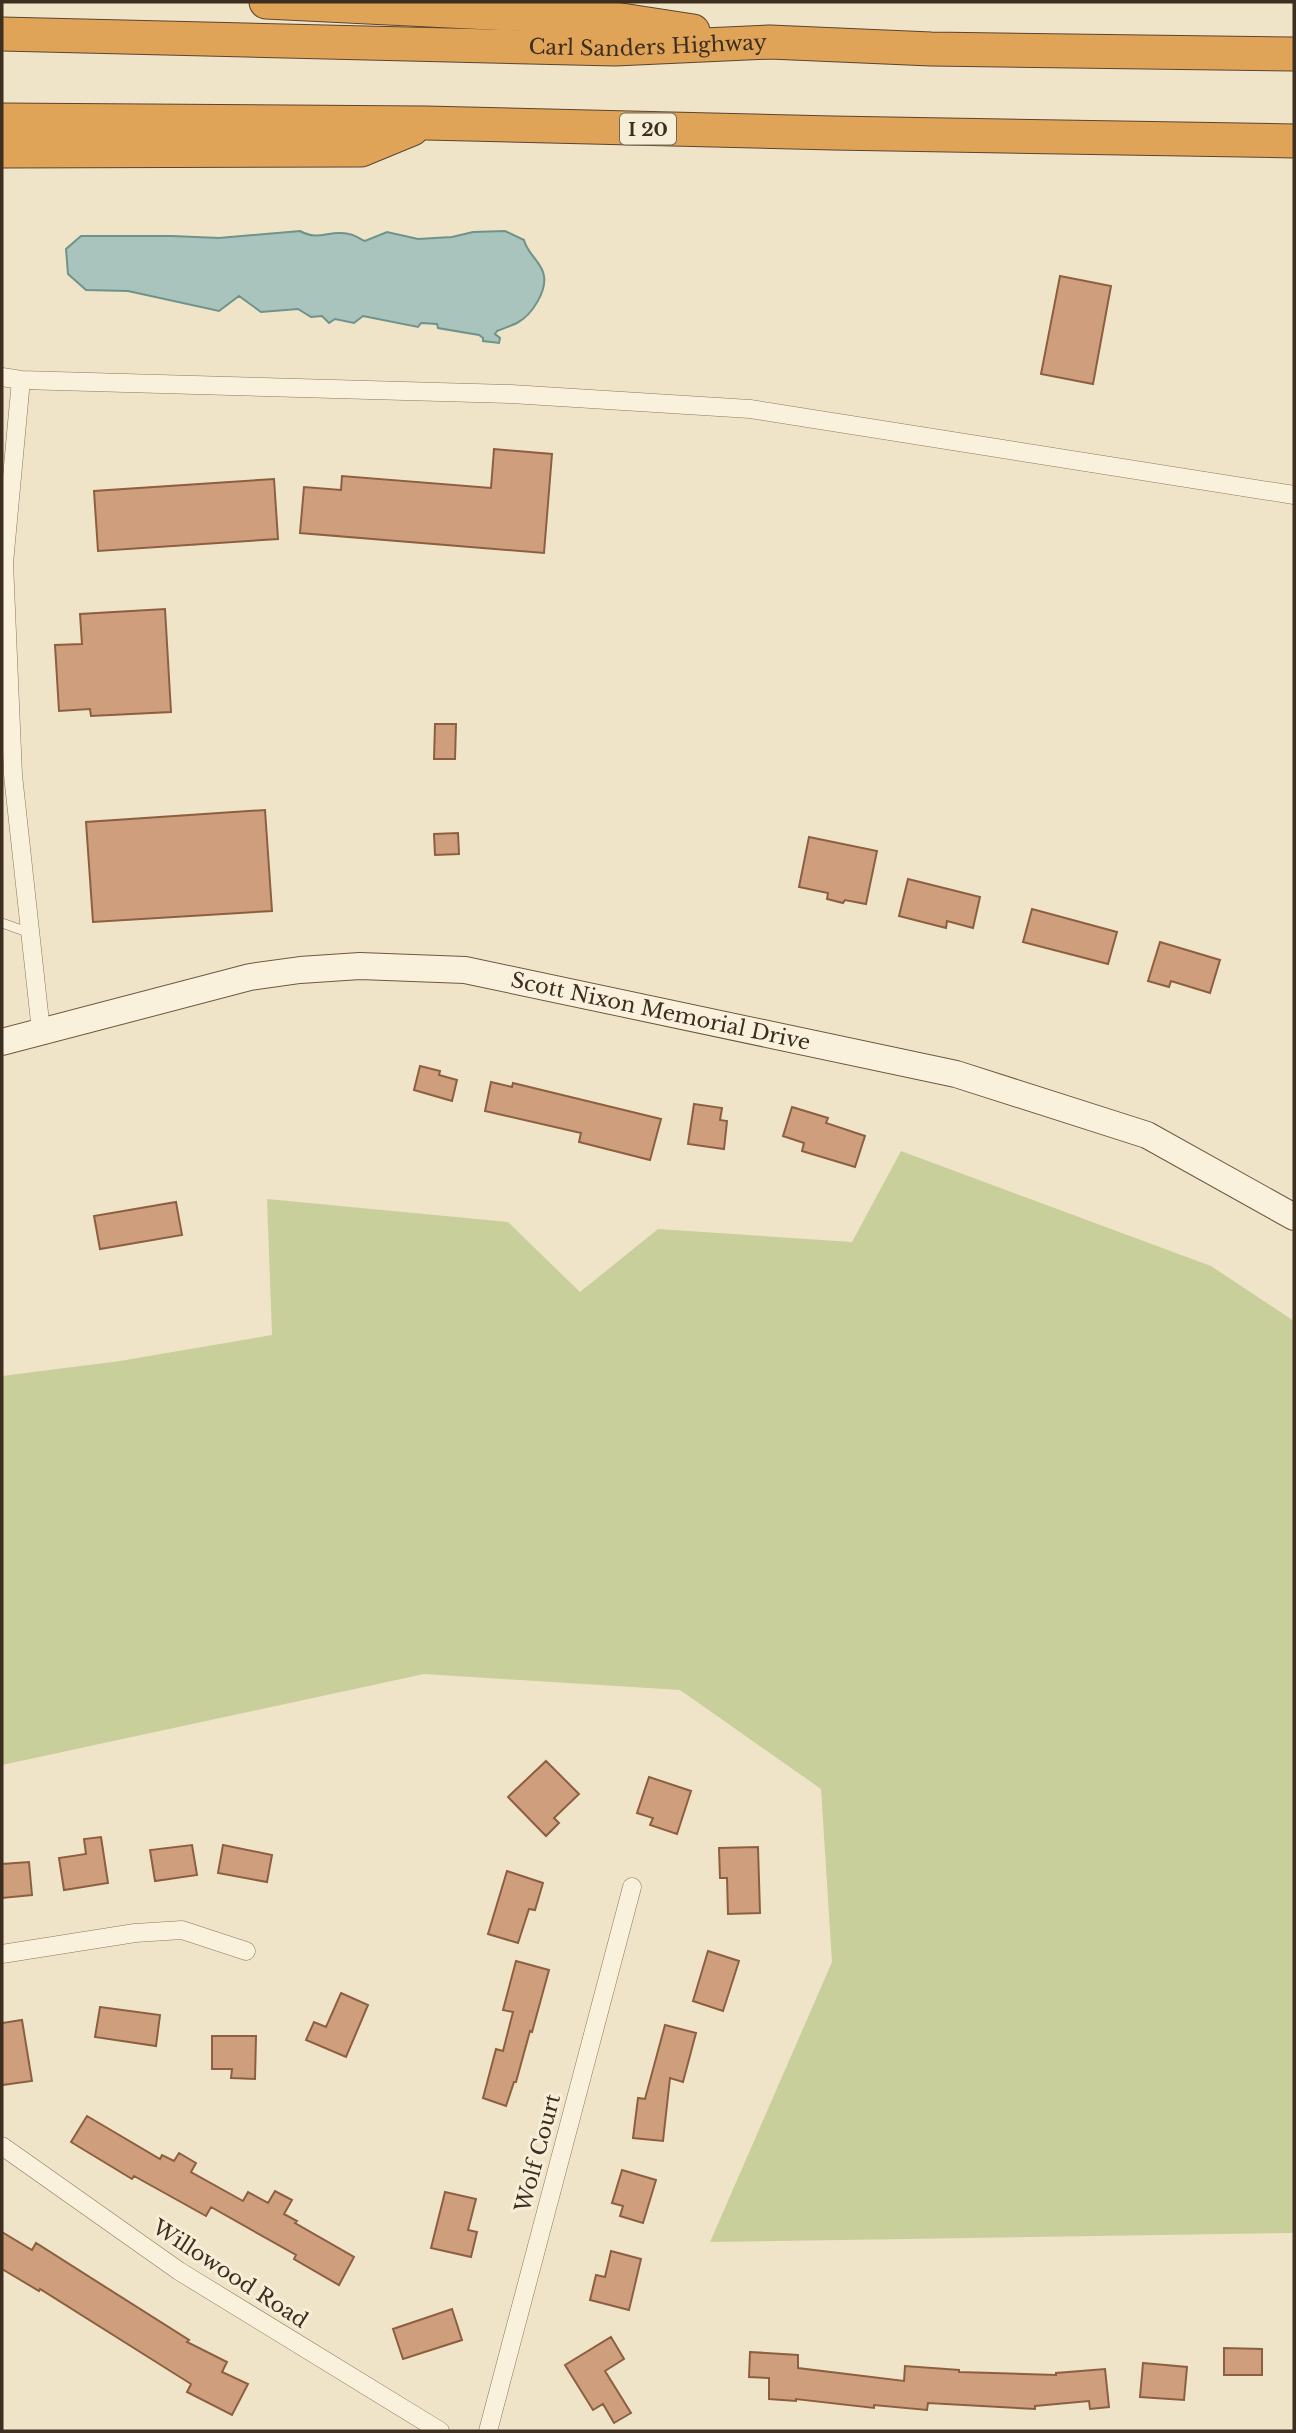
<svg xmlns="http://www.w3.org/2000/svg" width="1296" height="2433" font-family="'Libre Baskerville',serif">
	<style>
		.green { fill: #c9cf9b }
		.water { fill: #a9c4bc; stroke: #6f938a; stroke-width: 2 }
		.building { fill: #cf9f7d; stroke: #8d5f41; stroke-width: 2 }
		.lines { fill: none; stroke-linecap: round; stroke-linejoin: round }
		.service-casing { stroke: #8d765c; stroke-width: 10 }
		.minor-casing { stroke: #8d765c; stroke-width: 19 }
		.secondary-casing { stroke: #6f573f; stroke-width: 28 }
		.motorway-casing { stroke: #5b4430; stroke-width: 35 }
		.service { stroke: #faf1dc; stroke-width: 9 }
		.minor { stroke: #faf1dc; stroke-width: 18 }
		.secondary { stroke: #faf1dc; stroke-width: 26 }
		.motorway { stroke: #e0a458; stroke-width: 33 }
		.labels { text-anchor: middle; stroke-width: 6; stroke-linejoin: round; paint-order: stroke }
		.shield { fill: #f7eed8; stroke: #756857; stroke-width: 2 }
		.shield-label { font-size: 19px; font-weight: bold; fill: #3d2e20 }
		.street-label { font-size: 21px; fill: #3d2e20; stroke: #f7eed8 }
	</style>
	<rect width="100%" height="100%" fill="#f0e4c8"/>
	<!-- green -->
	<path class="green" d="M901,1151L1211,1266L1294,1321V2233L710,2242L832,1962L821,1789L680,1690L424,1674L2,1765V1376L120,1361L272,1335L267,1199L508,1222L580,1292L658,1229L852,1242Z"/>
	<!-- water -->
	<path class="water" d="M300,231C320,242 329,229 349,234C355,235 360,239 365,241L387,232L418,239L452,237L473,232L505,231L524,240C527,253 539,260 543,272C549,289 532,315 517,323C511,326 504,328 497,331L495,334L500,338L499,343L483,341V338L479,335L438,328L437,324L421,323L418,327L363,316L354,323L335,319L329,323L322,316L311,317L298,309L261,312L239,296L219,311L128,291L86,290L68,274L66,249L81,236H172L219,238Z"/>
	<!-- building -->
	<path class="building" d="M1060,276L1111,286L1093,384L1041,374Z
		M494,449L552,454L544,553L300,533L304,487L341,490L342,476L491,488Z
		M274,479L278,539L98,551L94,491Z
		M165,609L171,712L91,716L90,709L59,711L55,645L82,644L80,614Z
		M435,724H456L455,759H434Z
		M265,810L272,911L93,922L86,822Z
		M458,833L459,854L435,855L434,834Z
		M809,837L877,851L866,904L845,900L843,903L827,899L828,893L799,887Z
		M908,879L980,897L973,928L947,921L946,928L899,916Z
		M1032,909L1117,932L1108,964L1023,942Z
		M1160,942L1220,960L1210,993L1171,981L1169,987L1148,981Z
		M420,1066L440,1071L439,1075L457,1080L452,1101L414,1090Z
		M491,1082L512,1087L513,1083L661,1119L650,1160L579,1142L581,1133L485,1111Z
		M694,1104L722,1108L720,1120L727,1121L724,1149L688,1144Z
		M792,1107L828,1118L826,1123L865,1136L855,1167L802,1151L804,1143L783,1136Z
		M176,1202L182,1235L100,1249L94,1216Z
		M546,1761L579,1794L554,1818L559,1823L546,1836L508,1797Z
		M649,1777L691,1791L677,1834L650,1825L653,1818L637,1813Z
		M101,1837L108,1883L64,1890L59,1858L86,1854L84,1839Z
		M192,1845L197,1875L155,1881L150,1850Z
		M223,1845L272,1855L267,1882L218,1873Z
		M758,1847L760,1913L728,1914L727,1878H720L719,1848Z
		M29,1862L32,1895L2,1898V1864Z
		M507,1871L543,1883L535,1910L529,1909L518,1943L488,1934Z
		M708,1951L739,1961L723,2011L693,2001Z
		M516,1961L549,1970L532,2032L530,2031L516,2082H514L506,2106L483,2098L496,2049L503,2051L513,2012L503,2010Z
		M341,1993L368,2005L346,2057L306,2040L314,2022L326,2027Z
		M100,2007L160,2015L156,2046L95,2037Z
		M22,2020L32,2081L2,2085V2023Z
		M665,2025L696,2033L683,2082L670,2078L663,2141L633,2138L638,2098L645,2099Z
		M212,2036H256L255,2079L231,2078L232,2069H212Z
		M87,2116L160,2159L162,2155L174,2161L179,2153L196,2163L191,2172L243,2201L248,2192L268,2203L275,2191L292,2200L284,2214L297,2221L295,2223L354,2257L339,2285L294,2259L296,2255L211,2207L206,2216L134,2176L132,2179L71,2142Z
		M622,2170L656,2180L643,2223L620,2216L623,2206L612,2203Z
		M445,2192L476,2199L468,2230L477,2232L471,2257L431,2248Z
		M2,2232L32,2250L36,2243L189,2340L187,2342L227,2362L222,2372L248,2384L232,2415L187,2392L191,2384L40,2289L39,2291L2,2269Z
		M611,2251L641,2259L629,2310L590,2300L596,2275L605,2277Z
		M452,2309L462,2340L403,2359L393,2329Z
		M611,2337L624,2359L605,2371L631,2413L614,2423L603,2404L593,2410L565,2365Z
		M1224,2348L1262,2349V2375H1224Z
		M750,2352L798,2355V2368L904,2381L905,2366L959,2370V2372L1056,2375V2373L1105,2369L1109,2407L1090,2409L1089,2401L1035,2406V2409L928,2403L927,2410L874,2405V2408L796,2399V2401L769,2399V2378L749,2377Z
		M1143,2363L1187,2367L1184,2400L1140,2397Z"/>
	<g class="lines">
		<defs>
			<path id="service" d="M2,923L30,933"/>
			<path id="minor" d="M2,377L21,380L511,394L750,409L1294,495
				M21,380L4,563L13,775L41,1031
				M2,1954L135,1933L182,1930L246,1951
				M2,2146L179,2271L440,2431
				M488,2431L632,1887"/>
			<g id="secondary">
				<path id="s1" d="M2,1042L250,977L300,970L360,966L465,970L956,1074L1147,1135L1294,1217"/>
			</g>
			<g id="motorway">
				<path d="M266,2L615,19L693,31"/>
				<path id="s2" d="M2,34L615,49L770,42L931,49L1294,54"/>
				<path d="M2,120L426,123L833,133L1294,141"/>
				<path d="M2,151L361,150L412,129"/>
			</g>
		</defs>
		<!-- service casing -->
		<use href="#service" class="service-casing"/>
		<!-- minor casing -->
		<use href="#minor" class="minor-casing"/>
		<!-- secondary casing -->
		<use href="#secondary" class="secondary-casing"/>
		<!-- motorway casing -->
		<use href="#motorway" class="motorway-casing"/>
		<!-- service -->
		<use href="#service" class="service"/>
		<!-- minor -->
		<use href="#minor" class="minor"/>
		<!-- secondary -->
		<use href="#secondary" class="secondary"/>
		<!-- motorway -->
		<use href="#motorway" class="motorway"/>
	</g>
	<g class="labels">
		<!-- shield labels -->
		<rect class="shield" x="620" y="113.5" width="56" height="31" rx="5"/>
		<g class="shield-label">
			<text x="648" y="136">I 20</text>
		</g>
		<!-- street labels -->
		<g class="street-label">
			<text dy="7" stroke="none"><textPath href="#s2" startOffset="646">Carl Sanders Highway</textPath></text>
			<text dy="7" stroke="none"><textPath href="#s1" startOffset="672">Scott Nixon Memorial Drive</textPath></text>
			<text transform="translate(538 2153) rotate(-75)" y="7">Wolf Court</text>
			<text transform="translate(230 2274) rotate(33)" y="7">Willowood Road</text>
		</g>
	</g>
	<!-- border -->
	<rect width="1296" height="2433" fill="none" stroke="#3d2e20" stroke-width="7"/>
</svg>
